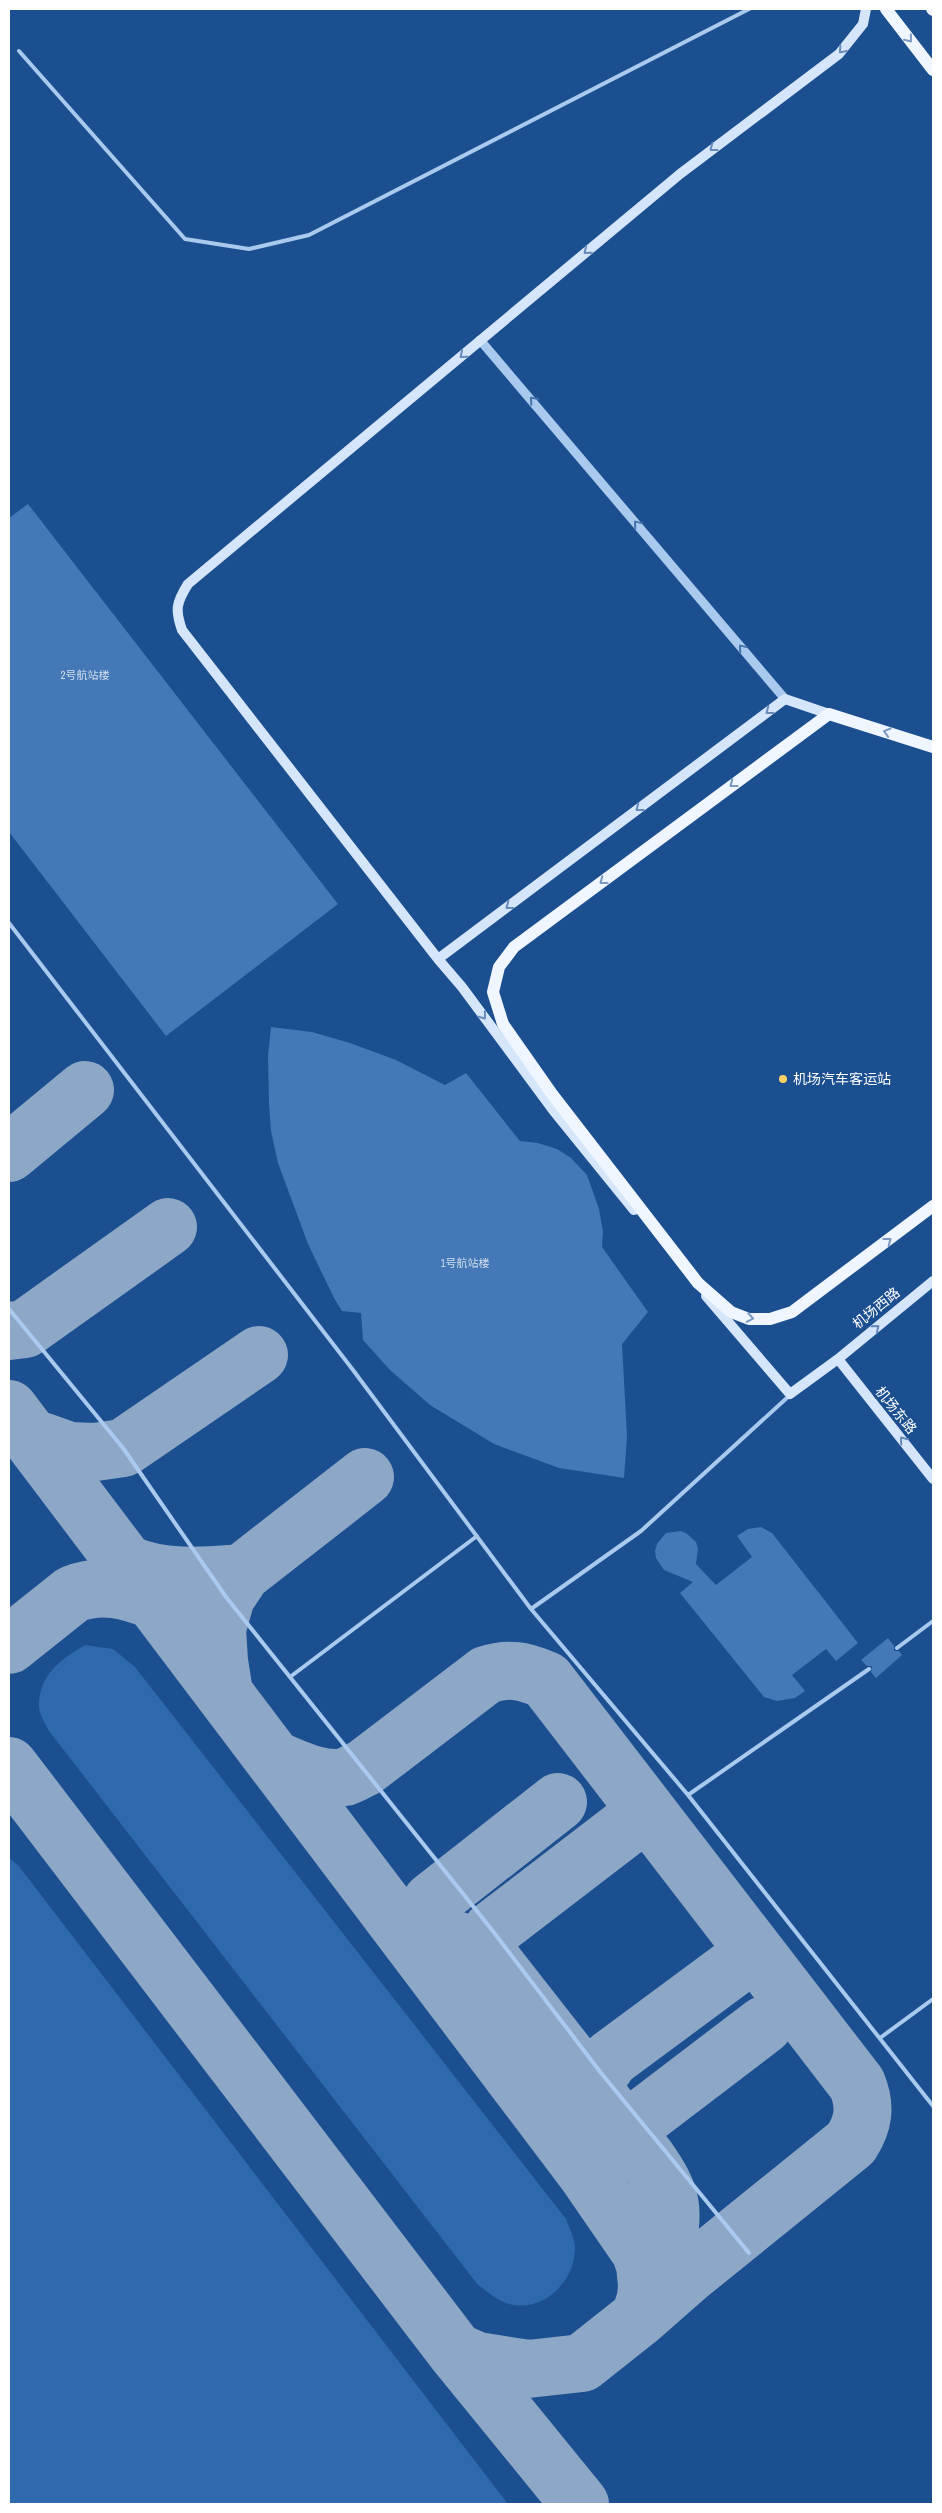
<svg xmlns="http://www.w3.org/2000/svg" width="942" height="2513" font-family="'Archivo Narrow','Noto Sans SC',sans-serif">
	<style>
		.green { fill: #2e69ad }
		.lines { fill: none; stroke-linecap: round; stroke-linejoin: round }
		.taxiway { stroke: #8da7c7; stroke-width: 58 }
		.building { fill: #4478b7 }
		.service { stroke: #a9c9ee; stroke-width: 4 }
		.tertiary { stroke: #a9c9ee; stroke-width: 9 }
		.secondary { stroke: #d6e6fa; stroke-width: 10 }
		.primary { stroke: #f0f6ff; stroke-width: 12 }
		.oneway { stroke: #7b9ac1 }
		.oneway2 { stroke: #668bba }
		.oneway3 { stroke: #4674ac }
		.poi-dot { fill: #ffd166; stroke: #1b4f8f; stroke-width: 2 }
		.labels { text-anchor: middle; stroke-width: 5; stroke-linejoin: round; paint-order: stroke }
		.number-label { font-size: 11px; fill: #d0dded }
		.poi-label { font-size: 14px; fill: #fff; stroke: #1b4f8f; text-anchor: start }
		.street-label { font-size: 14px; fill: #fff; stroke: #1b4f8f }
	</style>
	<rect width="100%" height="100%" fill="#1b4f8f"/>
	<!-- green -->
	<path class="green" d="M85,1645L113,1649L135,1667L566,2219C569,2227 575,2239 575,2248C575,2285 537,2318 501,2301C493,2297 486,2290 478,2285L49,1731C46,1724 38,1713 39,1705C39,1675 61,1659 85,1645Z
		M9,1858L18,1865L508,2504H9Z"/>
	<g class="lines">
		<!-- taxiway -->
		<path class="taxiway" d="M9,1153L85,1090
			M9,1331L25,1329L168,1227
			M9,1409L587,2174L640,2251L645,2265L647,2285L646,2298L640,2317L582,2363L528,2369L477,2361L456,2352
			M30,1437L70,1451L95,1452L123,1448L259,1355
			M127,1564C163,1580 203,1576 242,1573
			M9,1645L73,1594C102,1583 128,1590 155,1601
			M224,1693L219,1661L217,1629L226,1597L242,1573L365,1477
			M275,1760C295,1768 322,1782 345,1777C351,1775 358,1771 364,1768L486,1675C509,1667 524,1671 546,1680L857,2084C866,2106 864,2123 851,2143L689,2274L640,2317
			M9,1766L456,2352L580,2504
			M401,1928C431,1934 463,1938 488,1955L646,2157C675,2198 674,2209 665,2257
			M416,1947C417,1928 421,1916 432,1901L558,1802
			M479,1989L483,1952L492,1930L629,1825
			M585,2125L591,2087L610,2059L741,1962
			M603,2164L610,2147L625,2131L764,2025"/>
	</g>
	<!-- building -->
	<path class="building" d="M28,504L338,904L166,1036L9,832V518Z
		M271,1027L312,1032L350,1043L396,1060L445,1085L466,1073L520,1141L538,1143L557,1149L571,1158L587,1175L599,1209L603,1232L602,1247L648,1312L622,1344L627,1436L624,1478L559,1468L494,1444L430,1405L390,1370L363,1340L361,1313L342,1311L334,1298L308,1244L278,1163L271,1131L269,1103L268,1056Z
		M761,1527L772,1533L858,1643L836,1661L826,1649L792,1675L805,1691L795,1698L777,1701L764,1697L680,1593L693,1582L664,1570L656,1558L655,1551L657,1544L666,1533L680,1531L686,1533L696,1542L698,1549L696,1564L716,1585L752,1557L737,1536L748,1529Z
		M888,1638L894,1646V1651H899L902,1655L876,1678L871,1672L872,1666H867L861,1660Z"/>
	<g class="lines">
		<!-- service -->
		<path class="service" d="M19,51L185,239L249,249L309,235L749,9
			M9,923L353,1370L531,1609L688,1795L933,2106
			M9,1309L123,1448L226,1597L492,1930L601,2073L749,2253
			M531,1609L641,1531L789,1396
			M897,1648L933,1621
			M290,1677L477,1536
			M688,1795L869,1669
			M880,2038L933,1999"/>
		<!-- tertiary -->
		<path class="tertiary" d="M480,340L785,699"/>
		<!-- secondary -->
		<path class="secondary" d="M438,959L182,630C175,610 176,603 188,584L680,174L839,54L863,24L866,9
			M634,1210L553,1110L462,987L438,959L785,699L829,714
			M706,1296L790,1394L838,1359L933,1281
			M838,1359L933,1479"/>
		<!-- primary -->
		<path class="primary" d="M886,9L933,70
			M932,9L933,10
			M933,747L829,714L514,947L499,967L493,992L503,1024L552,1094L698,1283L731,1312L749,1319H770L792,1312L933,1206"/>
	</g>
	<!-- one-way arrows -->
	<defs><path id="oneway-chevron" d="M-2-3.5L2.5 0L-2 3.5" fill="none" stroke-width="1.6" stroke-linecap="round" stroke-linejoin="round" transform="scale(1.25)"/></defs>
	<g class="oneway">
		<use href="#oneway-chevron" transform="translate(909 39) rotate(52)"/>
		<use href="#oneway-chevron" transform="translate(887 732) rotate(-163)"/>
		<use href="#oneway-chevron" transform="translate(733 784) rotate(143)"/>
		<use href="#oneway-chevron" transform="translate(603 881) rotate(143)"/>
		<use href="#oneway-chevron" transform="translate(888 1241) rotate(-37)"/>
		<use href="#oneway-chevron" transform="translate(750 1318) rotate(10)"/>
	</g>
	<g class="oneway2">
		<use href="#oneway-chevron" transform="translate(842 50) rotate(131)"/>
		<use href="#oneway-chevron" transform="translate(713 148) rotate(143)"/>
		<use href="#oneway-chevron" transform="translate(587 251) rotate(140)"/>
		<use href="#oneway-chevron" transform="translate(463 355) rotate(140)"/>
		<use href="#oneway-chevron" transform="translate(769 711) rotate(143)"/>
		<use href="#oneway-chevron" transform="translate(639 808) rotate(143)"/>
		<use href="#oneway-chevron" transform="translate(509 906) rotate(143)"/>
		<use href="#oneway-chevron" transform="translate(483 1016) rotate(53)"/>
		<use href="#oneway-chevron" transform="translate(876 1328) rotate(-39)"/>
		<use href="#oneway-chevron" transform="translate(903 1440) rotate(-129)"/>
	</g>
	<g class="oneway3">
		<use href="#oneway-chevron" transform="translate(533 400) rotate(-131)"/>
		<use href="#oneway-chevron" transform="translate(637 524) rotate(-130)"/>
		<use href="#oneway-chevron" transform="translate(742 648) rotate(-130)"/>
	</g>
	<!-- markers -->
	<circle class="poi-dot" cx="783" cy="1079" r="5"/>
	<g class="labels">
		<!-- number labels -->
		<g class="number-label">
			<text x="85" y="679">2号航站楼</text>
			<text x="465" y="1267">1号航站楼</text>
		</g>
		<!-- poi labels -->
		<g class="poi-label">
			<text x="793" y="1084">机场汽车客运站</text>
		</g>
		<!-- street labels -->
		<g class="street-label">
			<text transform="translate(876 1308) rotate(-39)" y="5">机场西路</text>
			<text transform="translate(896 1410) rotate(51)" y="5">机场东路</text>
		</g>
	</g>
	<!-- border -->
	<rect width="942" height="2513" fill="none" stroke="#ffffff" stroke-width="20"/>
</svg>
